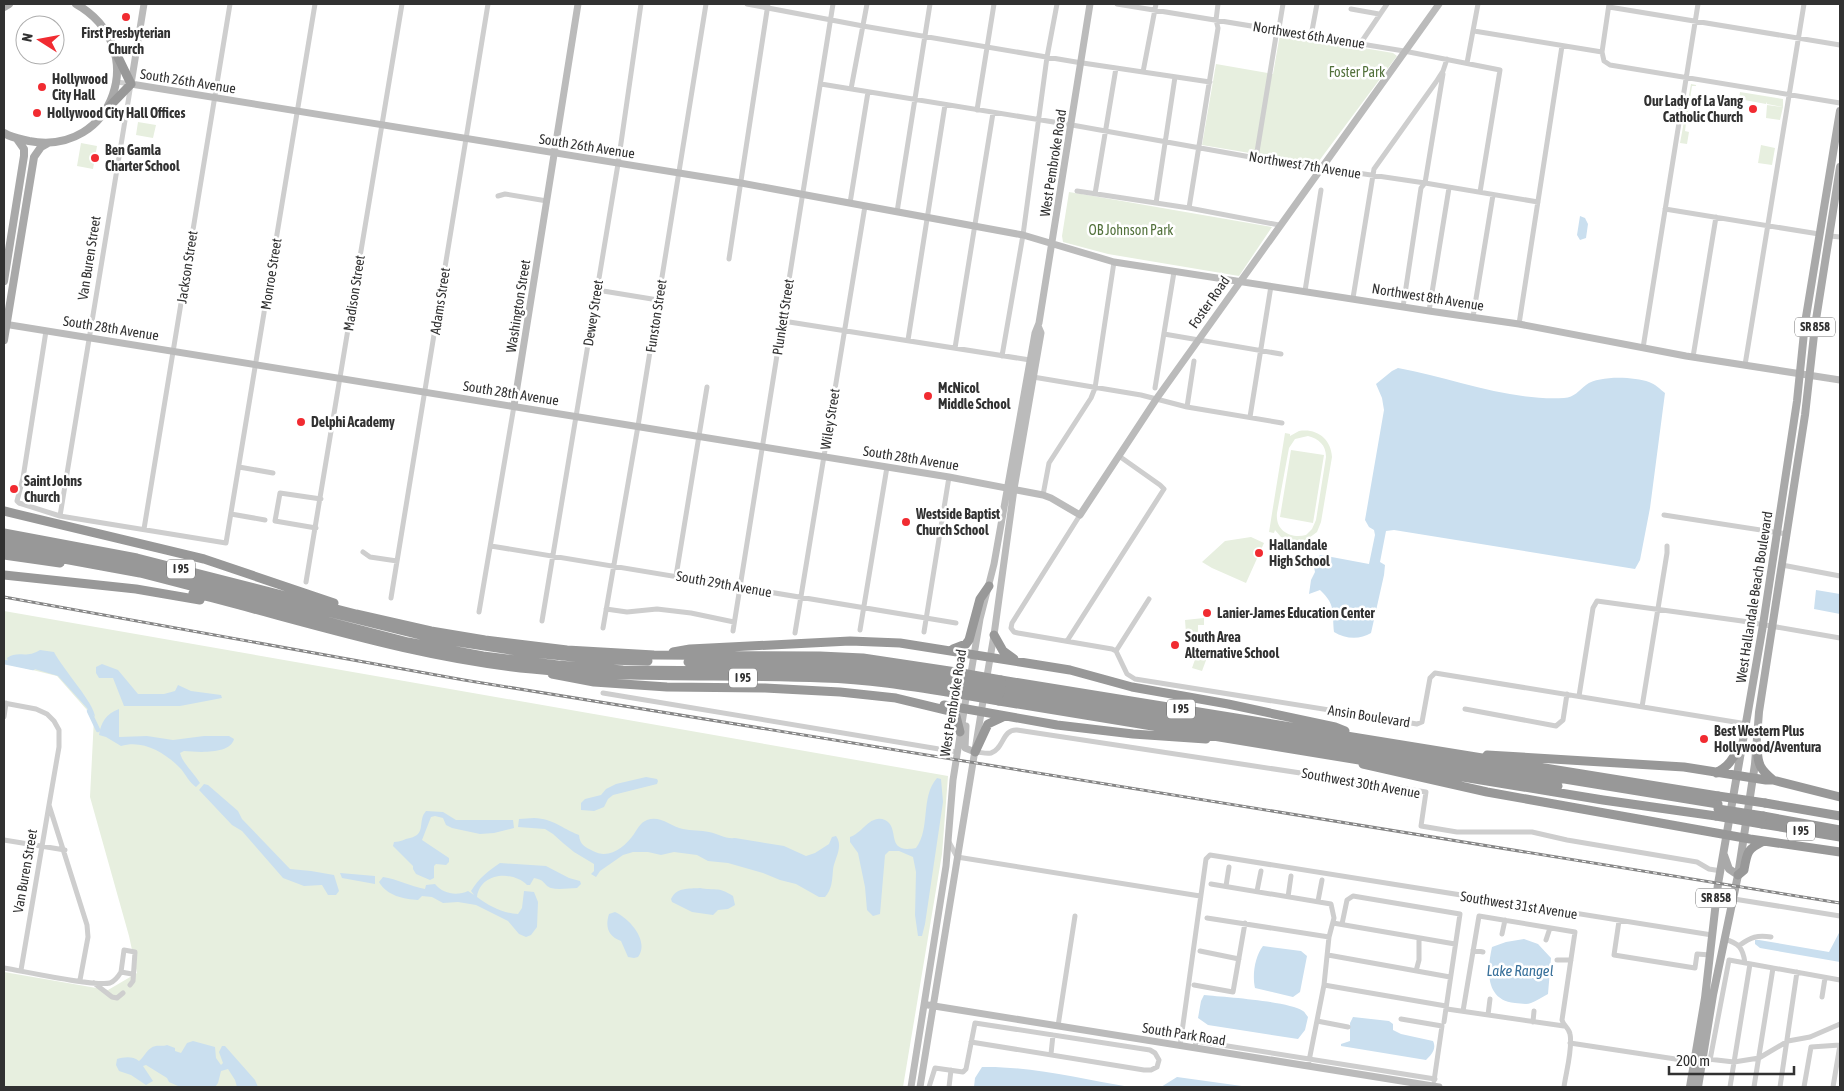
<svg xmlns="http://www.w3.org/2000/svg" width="1844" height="1091" font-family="'Asap Condensed',sans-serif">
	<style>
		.green { fill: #e7efdf; fill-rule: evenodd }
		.water { fill: #cadfef }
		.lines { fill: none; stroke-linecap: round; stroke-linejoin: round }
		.canal { stroke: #cadfef; stroke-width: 4.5 }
		.street { stroke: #cecece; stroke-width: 5 }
		.secondary { stroke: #bbb; stroke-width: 7 }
		.primary { stroke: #a9a9a9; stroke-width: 8 }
		.highway { stroke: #989898; stroke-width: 9 }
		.rail-casing { stroke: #868686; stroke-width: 3 }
		.rail { stroke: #fff; stroke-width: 1; stroke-dasharray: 4; stroke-linecap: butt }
		.highway-bridge { stroke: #989898; stroke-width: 9 }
		.poi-dot { fill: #f12b31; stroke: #fff; stroke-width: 2 }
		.labels { text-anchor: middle; stroke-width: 5; stroke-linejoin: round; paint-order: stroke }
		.shield { fill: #fff; stroke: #6f6f6f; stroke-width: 1 }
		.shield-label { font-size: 12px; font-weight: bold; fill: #313131 }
		.poi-label { font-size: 14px; font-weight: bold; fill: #313131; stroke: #fff; text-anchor: start }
		.street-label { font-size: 14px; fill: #313131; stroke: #fff }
		.park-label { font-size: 14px; fill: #52713b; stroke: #fff }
		.water-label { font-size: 15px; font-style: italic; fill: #38709a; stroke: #fff }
	</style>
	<rect width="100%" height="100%" fill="#fff"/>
	<!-- green -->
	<path class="green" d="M1280,34L1393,53L1397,56L1319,161L1315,164L1202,145L1216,64L1273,74Z
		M1691,84L1696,85V86H1692L1688,113L1690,114L1687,115L1685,131L1689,132L1687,144L1680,143Z
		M1740,92L1783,99V107L1767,104V102L1766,104L1739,99Z
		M1767,105L1783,107L1780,120L1766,118Z
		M138,122L156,125L153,138L136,135Z
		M81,143L97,146L93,169L77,166Z
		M1761,145L1775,148L1772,165L1758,163Z
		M1069,192L1093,196L1272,227L1239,276L1108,254L1063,242L1062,236Z
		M1299,431C1317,428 1331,439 1332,457L1321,522L1317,532L1305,541L1295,542L1281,537L1275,530L1274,533L1269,532L1285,433L1290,434V436ZM1308,436C1319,439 1326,445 1326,457L1316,520L1312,529L1306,535C1291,539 1275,531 1277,513L1289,448L1295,439Z
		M1291,450L1324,455L1313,523L1280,517Z
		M1251,537L1264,543L1246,583L1212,568L1202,562L1225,541Z
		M4,611L948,776L942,854L903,1087H4V972L108,990L137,973L129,936L90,797L94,718L57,676L4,663Z
		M1204,618V625H1198V632L1186,633L1185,620Z
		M1198,651L1208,655L1202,671L1192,668Z"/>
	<!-- water -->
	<path class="water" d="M1580,216L1585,218L1588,224L1586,238L1580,240L1577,235Z
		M1398,368C1453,378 1508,401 1564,398C1575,397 1578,391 1586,385C1600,375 1634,377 1649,382C1655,384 1660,389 1665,393L1650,508L1640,560L1635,569L1394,530L1386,531L1380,562L1385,565L1384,575L1371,633C1360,640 1345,639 1334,632C1332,612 1336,605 1320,590L1309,594L1311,580L1315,572L1313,562L1316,557L1321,555L1369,564L1375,535L1374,530L1369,527L1365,520L1384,410L1382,398L1376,384L1392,371Z
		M1816,590L1840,594V614L1814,609Z
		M40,650L54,652C62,668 95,704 95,717L58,676L8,661L7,658C18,650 26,659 40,650Z
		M102,664L118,670L138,694H164L175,691L178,685L191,691L221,695L222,698L180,706H124L113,678H99L96,673V667Z
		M119,709V737L147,736L173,740L204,736H229L234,739C230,755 197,752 184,751L180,753C183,764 194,773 200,783L196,787C189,782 186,775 181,769C166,753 143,739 121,746L106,737L99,735C101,722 106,714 119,709Z
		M646,777L657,779L658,781L657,784L613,795L608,799L604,807L594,811L581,810V803L585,799L601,795L606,789L616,784Z
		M937,778L941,779L943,802L925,924L922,936H918L915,915L916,872L913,857L899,851H889L885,855L880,914L873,916L867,910L865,887L858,853L850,842V837C863,833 870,814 885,820C901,828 884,854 916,848C931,828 920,797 937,778Z
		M204,784L208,785L238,811L242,819L290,869L311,871L334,875L339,891L336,895H328L322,885L304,886L283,878L242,831L232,825L199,790Z
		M426,811L443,812L456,820H513L514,828L494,833L480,834L452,828L446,825L443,818L435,816L431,817L422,840L449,858V862L446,865L436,864L434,866V878L430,880L416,874L413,869V866L393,846L394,842C401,842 404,839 410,838C427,834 417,821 426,811Z
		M534,818C554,819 561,828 579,835C580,845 585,847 593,851C609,860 625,847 634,834C638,828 640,823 647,820C660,815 670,826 683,829C691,831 701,830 709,832C719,834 725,839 735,838L784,846L806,856L815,853L829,844L832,837L836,836C844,847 834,859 833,870C832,881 832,889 825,897H819L796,884L780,880L763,873L728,863L708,861L697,855L674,852L661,855L648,852H633L623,855L600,871L596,877L591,874L594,871V864L574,852L563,843L553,834L545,829L518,827L519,819Z
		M500,863L546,866L569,878L580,881L581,884L577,888C569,888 559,890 551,888C543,885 546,880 534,878L530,885H527C512,870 480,873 477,897C489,906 502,913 518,914L522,908L524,891L534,892L538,902L537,927L531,935L526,937L519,934L508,921L476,905L458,902L443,903L432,897L422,896L418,900C404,899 387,896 379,882L383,877C397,879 410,886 425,889L426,885L435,884C443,894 457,896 468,891L474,895L471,891C479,878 488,871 500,863Z
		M340,873L375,876V884L342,878Z
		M700,888C714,891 718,886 733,896L735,905L728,909L718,910L713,915L692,912L672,902L671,899C677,887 688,889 700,888Z
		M615,912C629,918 650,941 638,957L634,958L628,957L621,941C608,936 605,927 609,914Z
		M1840,931V962L1760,948L1755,944V940H1759L1829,952Z
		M1524,939L1538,944L1551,958L1548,994C1542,997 1536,1001 1531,1003C1526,1005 1520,1003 1515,1003C1485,1000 1487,970 1492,947L1506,942Z
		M1263,946L1301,951L1307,956L1300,992L1293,997L1255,988C1252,975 1255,956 1263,946Z
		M1204,995C1224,997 1288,1001 1303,1011C1305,1012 1306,1015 1308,1017L1305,1030L1298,1039L1208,1025L1198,1018L1201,1001Z
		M1353,1017L1389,1021L1393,1024V1030L1401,1034L1433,1041C1437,1049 1431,1055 1426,1060L1341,1046V1044L1350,1041V1023Z
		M193,1041L215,1047L216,1058L221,1065L223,1063L219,1052L222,1046H225L255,1080L258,1087H237L235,1080L228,1069L221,1071L218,1083L215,1087L178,1086L169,1082L167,1078L146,1065L143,1066L153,1081L146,1085L131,1075L119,1071L116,1065L117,1059C124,1057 133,1056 139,1061C144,1057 146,1051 151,1048C156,1044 162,1047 167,1045L175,1048V1051L181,1053L187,1043Z
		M982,1067C1031,1066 1081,1079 1130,1087H974L975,1078Z
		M1177,1077L1249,1087H1161Z"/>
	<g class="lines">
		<!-- canal -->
		<path class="canal" d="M4,662L33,668
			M89,711L98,730"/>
		<!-- street -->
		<path class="street" d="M747,4L863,26L1076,62L1210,82
			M1117,4L1404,51L1500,70L1480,192
			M1609,4L1602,52L1604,61L1610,65L1840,103
			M1609,7L1840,45
			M1351,9L1379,14
			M1474,31L1602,52
			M1311,36L1317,4
			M1360,44L1387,4
			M1467,63L1478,4
			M1143,72L1156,4
			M821,84L1072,125L1256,158L1425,183L1538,202
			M851,89L867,4
			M977,110L994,4
			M1256,158L1276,36L1279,28L1283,4
			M1077,191L1189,208L1279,225
			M1095,194L1116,68
			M498,196L505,194L547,201
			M850,203L868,92
			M1156,203L1175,77
			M1189,208L1218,28L1216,20L1218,4
			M1665,209L1819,234
			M897,212L930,4
			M1830,236L1840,237
			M729,259L768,4
			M597,290L658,300
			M1305,291L1321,190
			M1353,298L1374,169L1436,82L1443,71L1447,59
			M1403,307L1421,188L1425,183L1443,74
			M1429,311L1449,188
			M1473,317L1493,195
			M783,321L1030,360
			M1519,324L1562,46
			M46,331L23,478L17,501L19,503L60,516L226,543L315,4
			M1164,334L1281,354
			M908,340L945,105
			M955,348L993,113
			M1643,348L1698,4
			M1002,356L1023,235L1047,57L1057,4
			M1693,357L1716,217
			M1745,365L1804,4
			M1033,377L1141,395L1187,407L1282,423
			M1155,388L1174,272
			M1187,407L1194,361
			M1250,417L1271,286
			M239,467L273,473
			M1043,495L1049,463L1091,398L1095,388L1114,262
			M231,514L265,520
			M1080,515L1012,623L1011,628L1014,632L1018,633L1112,649L1116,651
			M1664,515L1787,534
			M60,516L131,84L117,82
			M316,528L275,521L280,493L321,499
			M144,529L230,4
			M491,546L956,623
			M363,552L370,557L397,561
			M1782,565L1840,576
			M676,576L707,387
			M306,582L402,4
			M391,598L488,4
			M606,609L627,612L657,609L691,613L734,622
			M479,612L514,406
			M542,621L618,164L641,4
			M603,628L638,426L706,4
			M860,630L887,467
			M733,631L833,4
			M924,632L949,477
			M795,633L865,206
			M1067,641L1164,489L1160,485L1119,456
			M1116,651L1127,674L1135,679L1417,724L1422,722L1430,678L1435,673L1747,724
			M1116,651L1149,599
			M603,693L957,752
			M1579,696L1593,608L1597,601L1742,621L1840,638
			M4,703L36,709L47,714L54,721L59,730V747L49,805L87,925L88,937L80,980
			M1642,707L1667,553V546
			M1465,709L1556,726L1563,720L1567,694
			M4,717L6,703
			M975,752C980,752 986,754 991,753C1004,749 1002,729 1017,730L1426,792L1421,826L1457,832H1532L1567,840L1697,862L1709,869L1721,871
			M4,840L65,850
			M949,842L957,857L1200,896
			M1211,884L1331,904L1334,918L1329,937L1324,985L1308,1066
			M1226,886L1229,867
			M1257,891L1261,871
			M1288,897L1291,876
			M1734,899L1840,916
			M1318,901L1322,880
			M1207,918L1329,937
			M1619,921L1614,955L1695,968L1697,954L1710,955
			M1333,923L1455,944
			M1342,924L1347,900L1353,896L1460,914L1444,1022
			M1502,934L1505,920
			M1724,939C1739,943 1743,948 1745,963
			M1546,940L1550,928
			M1740,945C1751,937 1757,935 1771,937
			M1473,950L1483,952
			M1200,951L1239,959
			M1328,955L1450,977
			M1557,960H1571
			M4,968C23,971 95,987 110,983C115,981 118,977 121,972
			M21,970L49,805
			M1416,971L1419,960V938
			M94,983L112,997L117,998L123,993
			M130,985L133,981L135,952L124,950L121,972L132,974
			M1194,985L1233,992L1245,923
			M1324,985L1446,1006
			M1822,997L1825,978
			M1447,1009L1564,1026
			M1463,1011L1479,916L1575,932L1562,1020C1563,1025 1569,1028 1570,1034C1573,1048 1566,1072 1564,1087
			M1488,1015L1490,999
			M1401,1019L1442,1026L1434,1081
			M1317,1021L1348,1027
			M1533,1022L1534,1011
			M1058,1026L1075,916
			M1570,1043L1682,1060H1694
			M1180,1046L1206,859L1210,855L1712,935
			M1195,1048L1196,1041L1435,1079
			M1051,1054L1053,1035
			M1708,1059L1734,1062L1759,1058L1788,1041L1810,1037L1840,1024
			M1710,1060L1729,960L1840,980
			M929,1087L935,1068L963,1072L966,1069L975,1023L1150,1050L1155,1053L1159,1060L1157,1067L1151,1070H1144L971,1042
			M949,1087L951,1070
			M1730,1087L1750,964
			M1754,1087L1773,968
			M1780,1087L1797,972
			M1804,1087L1811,1047L1840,1045
			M1833,1087L1840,1045"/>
		<!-- secondary -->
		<path class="secondary" d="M144,4L131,84L741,183L1023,235L1114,262L1429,311L1519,324L1686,356L1840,380
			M4,324L949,477L1043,495L1051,498L1080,515L1157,398L1439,4
			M514,406L578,4
			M970,679L980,619L994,564L1035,333L1039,323L1090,4
			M986,682L994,635L1014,489L1041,333L1038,326
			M966,726L965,748L975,752
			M928,1005L1439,1087
			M911,1087L946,866L953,780L967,692
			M920,1087L984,695"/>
		<!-- primary -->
		<path class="primary" d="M4,7L9,4
			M4,133C12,138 21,139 29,141C114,157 152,47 76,4
			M4,281L24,156V149L17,139
			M4,340L34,157L41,147L48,143
			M1724,855L1729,869L1738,875
			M1690,1087L1705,998L1718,884L1763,625L1797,401L1805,323L1840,111
			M1698,1087L1713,995L1738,875L1755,764L1759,712L1805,415L1815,326L1840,167"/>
		<!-- highway -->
		<path class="highway" d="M105,111L131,84L116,53
			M4,511L204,559L334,603
			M4,533L137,558L356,614L431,631L485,640L567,650L654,655L820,656L863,658L956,672
			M4,540L134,564L432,638L523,652L603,660L648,661
			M4,548L140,573L408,642L483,656L558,665L623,670L830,672L871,674L955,686
			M4,555L60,563
			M4,575L136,589L200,600
			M193,593C305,621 416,658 532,669C629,679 726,674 823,678C867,679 910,686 953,693
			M994,635L1003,651L1014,659
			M953,649L966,644L969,640L980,599L989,586
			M673,652L690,649L850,641L900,643L1070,670L1132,687L1228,704L1335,727L1345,731
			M688,662L838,664L895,670L954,680
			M552,674L594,682L667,687L765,688L840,692L896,698L950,711L956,716L960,732
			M1001,680L1718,796
			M1001,687L1718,804
			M1000,693L1558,786
			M999,701L1603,800L1716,816
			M944,705L1057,725L1133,734L1206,739
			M1757,748C1758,765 1760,769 1773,780
			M975,752L988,724L1003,717
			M1487,755L1684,767L1766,780H1773L1840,797
			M1363,764L1487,792L1750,839L1840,852
			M1716,773C1734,763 1730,758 1742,746
			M1765,803L1840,816
			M1763,816L1840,830
			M1762,824L1840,837
			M1738,875L1744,870C1747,852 1747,849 1764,841"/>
		<defs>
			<path id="rail" d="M4,597L464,680L1840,903"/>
		</defs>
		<!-- rail casing -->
		<use href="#rail" class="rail-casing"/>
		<!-- rail -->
		<use href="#rail" class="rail"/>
		<!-- highway-bridge -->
		<path class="highway-bridge" d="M956,672L1001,680
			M954,680L1001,687
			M955,686L1000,693
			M953,693L999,701
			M1718,796L1765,803
			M1718,809L1763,816
			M1716,816L1762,824"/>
	</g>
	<!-- markers -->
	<g class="poi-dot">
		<circle cx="126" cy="17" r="5"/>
		<circle cx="42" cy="87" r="5"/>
		<circle cx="1753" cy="109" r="5"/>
		<circle cx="37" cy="113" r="5"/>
		<circle cx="95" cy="158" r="5"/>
		<circle cx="928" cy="396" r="5"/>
		<circle cx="301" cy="422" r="5"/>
		<circle cx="14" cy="489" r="5"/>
		<circle cx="906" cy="522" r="5"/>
		<circle cx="1259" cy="553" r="5"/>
		<circle cx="1207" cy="613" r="5"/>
		<circle cx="1175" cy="645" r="5"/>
		<circle cx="1704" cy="739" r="5"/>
	</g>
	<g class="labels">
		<!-- shield labels -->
		<g class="shield">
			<rect x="1795" y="317.5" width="40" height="19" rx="4"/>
			<rect x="167" y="559.5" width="28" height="19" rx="4"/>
			<rect x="729" y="668.5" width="28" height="19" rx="4"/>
			<rect x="1167" y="699.5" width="28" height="19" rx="4"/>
			<rect x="1787" y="821.5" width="28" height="19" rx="4"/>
			<rect x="1696" y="888.5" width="40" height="19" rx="4"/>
		</g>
		<g class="shield-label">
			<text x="1815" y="331">SR 858</text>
			<text x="181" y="573">I 95</text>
			<text x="743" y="682">I 95</text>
			<text x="1181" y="713">I 95</text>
			<text x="1801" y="835">I 95</text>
			<text x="1716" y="902">SR 858</text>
		</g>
		<!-- poi labels -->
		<g class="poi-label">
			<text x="126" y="38" text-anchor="middle">First Presbyterian<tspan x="126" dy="16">Church</tspan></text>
			<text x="52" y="84">Hollywood<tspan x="52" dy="16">City Hall</tspan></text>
			<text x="1743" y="106" text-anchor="end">Our Lady of La Vang<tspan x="1743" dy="16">Catholic Church</tspan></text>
			<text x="47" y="118">Hollywood City Hall Offices</text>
			<text x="105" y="155">Ben Gamla<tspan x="105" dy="16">Charter School</tspan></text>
			<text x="938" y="393">McNicol<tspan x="938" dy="16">Middle School</tspan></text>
			<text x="311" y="427">Delphi Academy</text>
			<text x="24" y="486">Saint Johns<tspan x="24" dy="16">Church</tspan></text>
			<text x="916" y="519">Westside Baptist<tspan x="916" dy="16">Church School</tspan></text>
			<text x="1269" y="550">Hallandale<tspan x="1269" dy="16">High School</tspan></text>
			<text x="1217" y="618">Lanier-James Education Center</text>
			<text x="1185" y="642">South Area<tspan x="1185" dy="16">Alternative School</tspan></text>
			<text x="1714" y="736">Best Western Plus<tspan x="1714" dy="16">Hollywood/Aventura</tspan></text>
		</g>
		<!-- street labels -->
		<g class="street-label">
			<text transform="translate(1309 35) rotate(9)" y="5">Northwest 6th Avenue</text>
			<text transform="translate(188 81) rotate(9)" y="5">South 26th Avenue</text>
			<text transform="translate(587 146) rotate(9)" y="5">South 26th Avenue</text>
			<text transform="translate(1053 163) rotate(-81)" y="5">West Pembroke Road</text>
			<text transform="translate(1305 165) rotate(9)" y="5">Northwest 7th Avenue</text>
			<text transform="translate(89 258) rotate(-81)" y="5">Van Buren Street</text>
			<text transform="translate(187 267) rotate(-81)" y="5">Jackson Street</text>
			<text transform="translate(271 274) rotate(-81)" y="5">Monroe Street</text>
			<text transform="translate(354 293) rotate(-81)" y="5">Madison Street</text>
			<text transform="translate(1428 297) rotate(9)" y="5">Northwest 8th Avenue</text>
			<text transform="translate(440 301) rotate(-81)" y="5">Adams Street</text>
			<text transform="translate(1209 302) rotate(-55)" y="5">Foster Road</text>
			<text transform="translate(518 306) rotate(-81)" y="5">Washington Street</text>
			<text transform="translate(593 313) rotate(-81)" y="5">Dewey Street</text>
			<text transform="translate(656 316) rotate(-81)" y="5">Funston Street</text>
			<text transform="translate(783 317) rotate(-81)" y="5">Plunkett Street</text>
			<text transform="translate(111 328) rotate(9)" y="5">South 28th Avenue</text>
			<text transform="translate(511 393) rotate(9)" y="5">South 28th Avenue</text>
			<text transform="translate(830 419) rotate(-81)" y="5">Wiley Street</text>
			<text transform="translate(911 458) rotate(9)" y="5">South 28th Avenue</text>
			<text transform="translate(724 584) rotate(10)" y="5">South 29th Avenue</text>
			<text transform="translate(1754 597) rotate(-81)" y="5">West Hallandale Beach Boulevard</text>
			<text transform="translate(953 703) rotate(-81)" y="5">West Pembroke Road</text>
			<text transform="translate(1369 716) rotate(9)" y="5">Ansin Boulevard</text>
			<text transform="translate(1361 783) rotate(10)" y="5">Southwest 30th Avenue</text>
			<text transform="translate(25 871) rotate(-80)" y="5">Van Buren Street</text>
			<text transform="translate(1519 905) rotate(9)" y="5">Southwest 31st Avenue</text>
			<text transform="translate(1184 1034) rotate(9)" y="5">South Park Road</text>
		</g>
		<!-- park labels -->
		<g class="park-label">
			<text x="1357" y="77">Foster Park</text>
			<text x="1131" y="235">OB Johnson Park</text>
		</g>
		<!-- water labels -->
		<g class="water-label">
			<text x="1520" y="976">Lake Rangel</text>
		</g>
	</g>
	<!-- border -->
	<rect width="1844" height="1091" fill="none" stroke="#313131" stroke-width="10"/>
	<!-- north arrow -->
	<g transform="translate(40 40) rotate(281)"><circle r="24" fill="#ffffff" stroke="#adadad"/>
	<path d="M0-4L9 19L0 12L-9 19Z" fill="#f12b31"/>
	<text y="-8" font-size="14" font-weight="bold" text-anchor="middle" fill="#313131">N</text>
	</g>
	<!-- scale -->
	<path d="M1669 1066v8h125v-8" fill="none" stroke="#313131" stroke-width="2.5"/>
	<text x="1676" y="1066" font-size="15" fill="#313131" stroke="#ffffff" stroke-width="4" paint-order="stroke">200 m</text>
</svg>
